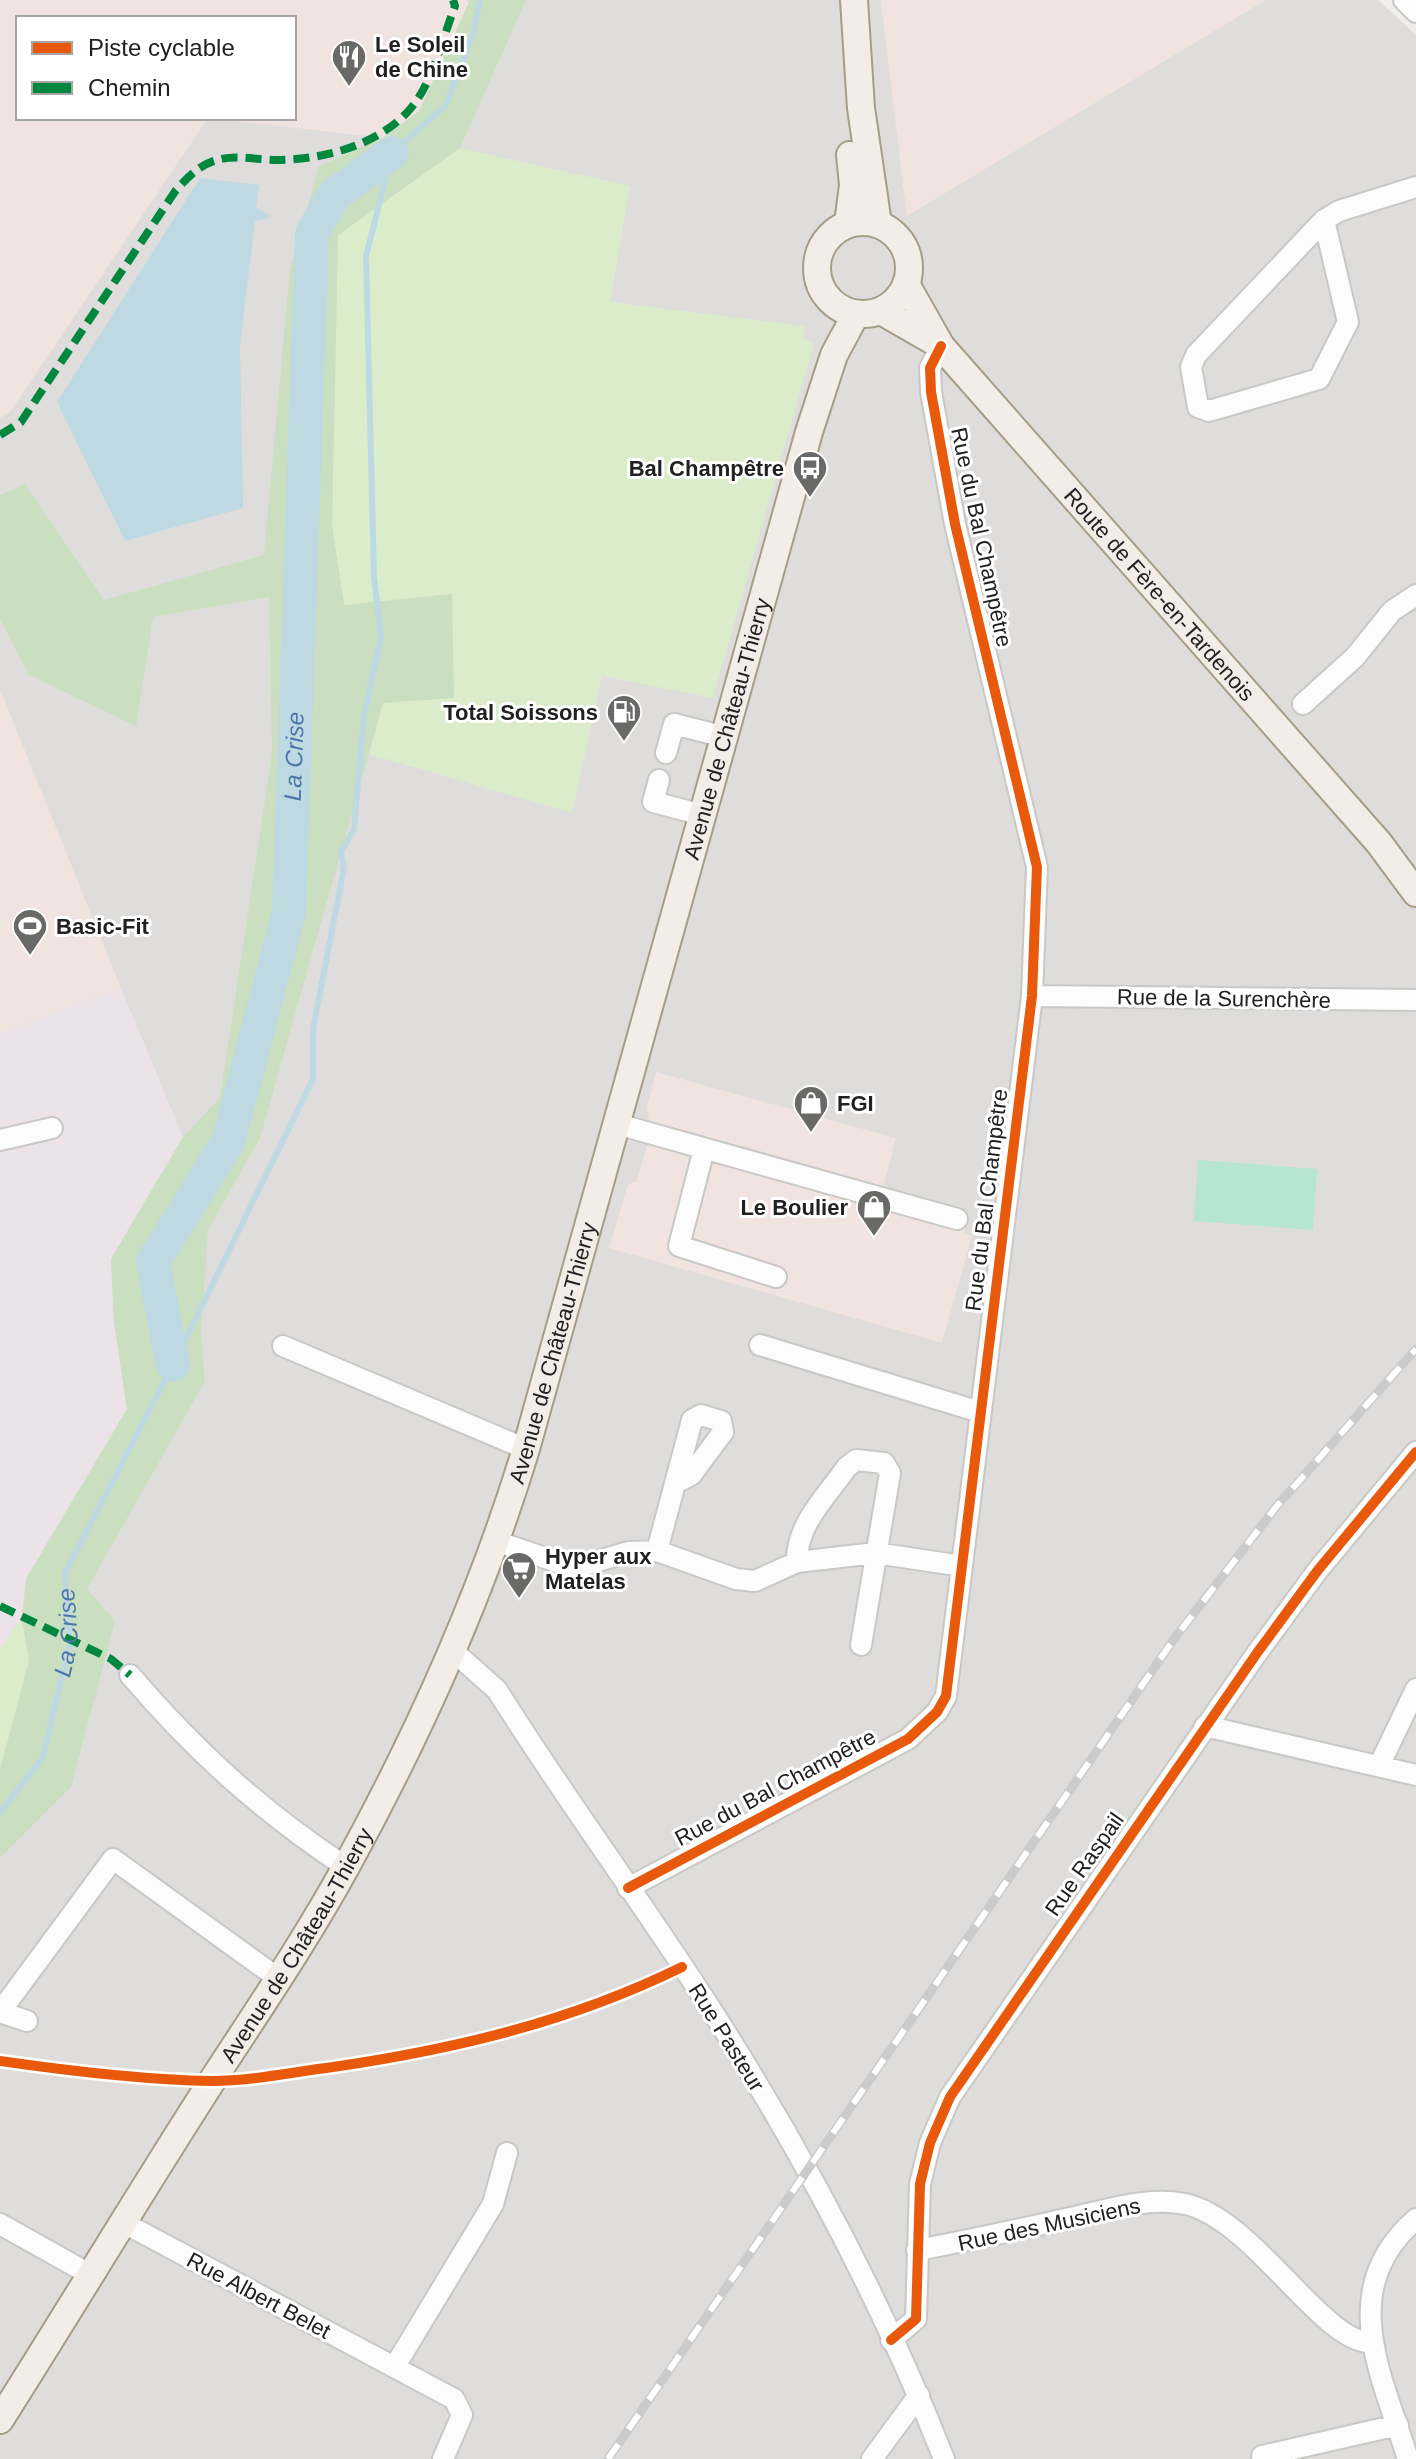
<svg xmlns="http://www.w3.org/2000/svg" width="1416" height="2459" font-family="Helvetica,sans-serif">
	<style>
		.residential { fill: #dedddb; fill-rule: evenodd }
		.commercial { fill: #f0e3e0 }
		.industrial { fill: #ece3e8 }
		.grass { fill: #dbecca }
		.forest { fill: #cadec0 }
		.pitch { fill: #b6e5d3 }
		.water { fill: #bfd9e2 }
		.lines { fill: none; stroke-linecap: round; stroke-linejoin: round }
		.stream { stroke: #bfd9e2; stroke-width: 6 }
		.river { stroke: #bfd9e2; stroke-width: 34 }
		.minor-casing { stroke: #c8c8c6; stroke-width: 24 }
		.major-casing { stroke: #a69d86; stroke-width: 30 }
		.minor { stroke: #fdfcfc; stroke-width: 20 }
		.major { stroke: #f2ede7; stroke-width: 26 }
		.rail-casing { stroke: #cbcbcb; stroke-width: 9 }
		.rail { stroke: #fff; stroke-width: 6; stroke-dasharray: 18; stroke-linecap: butt }
		.quiet { stroke: #00873e; stroke-width: 8; stroke-dasharray: 16 8; stroke-linecap: butt }
		.cycleway-casing { stroke: #fff; stroke-width: 15 }
		.cycleway { stroke: #e8590c; stroke-width: 10 }
		.labels { text-anchor: middle; stroke-width: 6; stroke-linejoin: round; paint-order: stroke }
		.poi-label { font-size: 22px; font-weight: bold; fill: #212121; stroke: #fff; text-anchor: start }
		.street-label { font-size: 22px; fill: #212121; stroke: #fff }
		.water-label { font-size: 24px; font-style: italic; fill: #4b77a9; stroke: #fff }
	</style>
	<rect width="100%" height="100%" fill="#efeeea"/>
	<!-- residential -->
	<path class="residential" d="M0,0H881L907,215L1014,0H1378L1416,35V2459H0ZM18,18H294V118H18Z"/>
	<!-- commercial -->
	<path class="commercial" d="M0,0H466L469,2L419,111L383,138L211,118H294V18H18V118H208L10,412L0,418Z
		M881,0H1266L907,216Z
		M0,689L121,988L0,1034Z
		M656,1072L896,1138L883,1189L970,1214L964,1233L972,1236L942,1343L609,1248L628,1184L636,1182L651,1134L647,1108Z"/>
	<!-- industrial -->
	<path class="industrial" d="M121,988L183,1137L111,1259L114,1322L127,1409L26,1579L22,1618L0,1649V1034Z"/>
	<!-- grass -->
	<path class="grass" d="M460,148L630,186L610,302L805,326L802,339L814,343L713,698L602,676L572,813L369,754L383,703L451,594L344,606L332,525L338,235Z
		M22,1618L29,1661L0,1770V1649Z"/>
	<!-- forest -->
	<path class="forest" d="M470,0H526L460,148L338,235L332,525L344,605L452,594L454,698L383,703L260,1138L208,1230L201,1334L205,1381L87,1589L115,1621L71,1787L0,1858V1770L29,1661L22,1618L26,1579L127,1409L114,1322L111,1259L183,1137L220,1098L272,753L269,597L153,617L136,726L29,675L0,619V495L25,484L104,600L264,555L290,270L319,166L383,138L419,111Z"/>
	<!-- pitch -->
	<path class="pitch" d="M1198,1160L1317,1169L1313,1230L1194,1221Z"/>
	<!-- water -->
	<path class="water" d="M200,178L259,185L256,208L269,214L268,219L255,221L240,346L243,508L125,541L57,402Z"/>
	<g class="lines">
		<!-- stream -->
		<path class="stream" id="s1" d="M0,1813L43,1757L70,1642L65,1573L173,1365L313,1079V1029L344,868L341,852L354,829L364,715L381,637L374,577L366,256L392,153L446,105L473,34L480,0"/>
		<!-- river -->
		<path class="river" id="s2" d="M173,1365L153,1262L228,1142L289,912L312,234L333,196L392,153"/>
		<defs>
			<path id="minor" d="M1404,0L1416,12
				M1324,220L1348,322L1319,379L1209,411L1198,407L1191,367L1196,355L1324,220L1339,211L1416,187
				M1303,704L1355,657L1392,611L1416,595
				M666,753L674,724L725,737
				M659,780L653,802L703,815
				M1032,996L1416,1000
				M617,1124L957,1219
				M0,1140L52,1128
				M704,1149L679,1246L776,1277
				M760,1345L980,1412
				M283,1346L526,1449
				M498,1542L566,1565L582,1566L628,1552L657,1551L736,1579L755,1581L797,1562L876,1553L962,1566
				M657,1551L692,1420L701,1415L721,1421L723,1432L691,1475L676,1483
				M797,1562C796,1525 826,1497 847,1467L856,1460L884,1463L890,1473L861,1645
				M453,1651L497,1690C570,1807 653,1916 726,2033C811,2168 886,2311 944,2459
				M130,1675C196,1752 261,1811 346,1867
				M1205,1726L1416,1775
				M1379,1766L1416,1689
				M628,1888L908,1739L937,1712L946,1696L1032,996L1037,867L955,524L931,392L930,368L941,346
				M27,2021L0,2012L113,1859L279,1979
				M124,2223L454,2399L462,2415L443,2459
				M0,2224L91,2275
				M917,2250C967,2241 1016,2230 1066,2219C1104,2211 1146,2196 1185,2204C1253,2218 1324,2345 1371,2342
				M891,2340L916,2319L920,2184L930,2143L950,2097L1257,1653L1318,1570L1416,1452
				M395,2366L493,2204L507,2153
				M1262,2456L1398,2425
				M872,2459L919,2395
				M1408,2459C1382,2375 1335,2289 1416,2219"/>
			<g id="major">
				<path d="M854,0L861,108L878,224"/>
				<circle cx="863" cy="268" r="46"/>
				<path d="M848,224L853,185L850,155"/>
				<path id="s3" d="M906,284L941,346L1379,843L1416,893"/>
				<path d="M881,311L940,345"/>
				<path id="s4" d="M0,2420C71,2308 140,2193 212,2081C258,2010 306,1940 347,1865C420,1732 482,1594 526,1449L809,432L834,355L856,314"/>
			</g>
		</defs>
		<!-- minor casing -->
		<use href="#minor" class="minor-casing"/>
		<!-- major casing -->
		<use href="#major" class="major-casing"/>
		<!-- minor -->
		<use href="#minor" class="minor"/>
		<!-- major -->
		<use href="#major" class="major"/>
		<defs>
			<path id="rail" d="M608,2459L1174,1639L1276,1507L1416,1349"/>
		</defs>
		<!-- rail casing -->
		<use href="#rail" class="rail-casing"/>
		<!-- rail -->
		<use href="#rail" class="rail"/>
		<!-- quiet -->
		<path class="quiet" d="M0,435L21,422L176,190C189,176 201,163 221,159C238,155 259,160 276,160C323,160 380,145 411,108C433,82 443,37 455,6L453,0
			M0,1606L111,1659L130,1675"/>
		<defs>
			<path id="cycleway" d="M628,1888L908,1739L937,1712L946,1696L1032,996L1037,867L955,524L931,392L930,368L941,346
				M0,2061C69,2071 142,2080 212,2081C252,2081 293,2072 333,2067C455,2049 570,2022 682,1967
				M891,2340L916,2319L920,2184L930,2143L950,2097L1257,1653L1318,1570L1416,1452"/>
		</defs>
		<!-- cycleway casing -->
		<use href="#cycleway" class="cycleway-casing"/>
		<!-- cycleway -->
		<use href="#cycleway" class="cycleway"/>
	</g>
	<!-- icons -->
	<defs>
		<symbol id="restaurant-pin" viewBox="-11 -11 22 30"><path d="M0 17L-7.5 6A9.5 9.5 0 1 1 7.5 6Z" fill="#696967" stroke="#fff"/><path d="M-5-6h1v4h1v-4h1v4h1v-4h1v5L-1.5 .5V6h-2V.5L-5-1ZM5-6V6H3V1.5H1.5Q1.5-4 5-6Z" fill="#fff"/></symbol>
		<symbol id="bus-pin" viewBox="-11 -11 22 30"><path d="M0 17L-7.5 6A9.5 9.5 0 1 1 7.5 6Z" fill="#696967" stroke="#fff"/><path d="M-5-6H5V4H4V6H2V4H-2V6H-4V4H-5ZM-3.5-4V0h7V-4ZM-3.5 1.2v1.5H-2V1.2ZM2 1.2v1.5H3.5V1.2Z" fill="#fff"/></symbol>
		<symbol id="fuel-pin" viewBox="-11 -11 22 30"><path d="M0 17L-7.5 6A9.5 9.5 0 1 1 7.5 6Z" fill="#696967" stroke="#fff"/><path d="M-5.5-6h7V0h2V4h1.3V-2.5L3-4.5l.8-.8L6-3V5H2.5V1h-1V6h-7ZM-4.2-4.7v3.2H.2V-4.7Z" fill="#fff"/></symbol>
		<symbol id="stadium-pin" viewBox="-11 -11 22 30"><path d="M0 17L-7.5 6A9.5 9.5 0 1 1 7.5 6Z" fill="#696967" stroke="#fff"/><path d="M0-5a6.5 5 0 1 0 0 10a6.5 5 0 1 0 0-10ZM-3.5-1.8h7v3.6h-7Z" fill="#fff"/></symbol>
		<symbol id="shop-pin" viewBox="-11 -11 22 30"><path d="M0 17L-7.5 6A9.5 9.5 0 1 1 7.5 6Z" fill="#696967" stroke="#fff"/><path d="M-5-2.5h2.3a2.7 3.5 0 0 1 5.4 0H5L5.5 6h-11ZM-1.5-2.5h3a1.5 2.3 0 0 0-3 0Z" fill="#fff"/></symbol>
		<symbol id="supermarket-pin" viewBox="-11 -11 22 30"><path d="M0 17L-7.5 6A9.5 9.5 0 1 1 7.5 6Z" fill="#696967" stroke="#fff"/><path d="M-6-5.5h2.5l.6 2H6L4.5 2H-2.5L-4.4-4H-6ZM-1.5 3.2a1.3 1.3 0 1 0 .1 0ZM3 3.2a1.3 1.3 0 1 0 .1 0Z" fill="#fff"/></symbol>
	</defs>
	<g fill-rule="evenodd">
		<use href="#restaurant-pin" x="329" y="37" width="40" height="54"/>
		<use href="#bus-pin" x="790" y="448" width="40" height="54"/>
		<use href="#fuel-pin" x="604" y="692" width="40" height="54"/>
		<use href="#stadium-pin" x="10" y="906" width="40" height="54"/>
		<use href="#shop-pin" x="791" y="1083" width="40" height="54"/>
		<use href="#shop-pin" x="854" y="1187" width="40" height="54"/>
		<use href="#supermarket-pin" x="499" y="1549" width="40" height="54"/>
	</g>
	<g class="labels">
		<!-- poi labels -->
		<g class="poi-label">
			<text x="375" y="52">Le Soleil<tspan x="375" dy="25">de Chine</tspan></text>
			<text x="784" y="476" text-anchor="end">Bal Champêtre</text>
			<text x="598" y="720" text-anchor="end">Total Soissons</text>
			<text x="56" y="934">Basic-Fit</text>
			<text x="837" y="1111">FGI</text>
			<text x="848" y="1215" text-anchor="end">Le Boulier</text>
			<text x="545" y="1564">Hyper aux<tspan x="545" dy="25">Matelas</tspan></text>
		</g>
		<!-- street labels -->
		<g class="street-label">
			<text transform="translate(982 537) rotate(78)" y="8">Rue du Bal Champêtre</text>
			<text dy="8" stroke="none"><textPath href="#s3" startOffset="402">Route de Fère-en-Tardenois</textPath></text>
			<text dy="8" stroke="none"><textPath href="#s4" startOffset="1856">Avenue de Château-Thierry</textPath></text>
			<text transform="translate(1224 998) rotate(1)" y="8">Rue de la Surenchère</text>
			<text transform="translate(986 1200) rotate(-83)" y="8">Rue du Bal Champêtre</text>
			<text dy="8" stroke="none"><textPath href="#s4" startOffset="1208">Avenue de Château-Thierry</textPath></text>
			<text transform="translate(775 1787) rotate(-28)" y="8">Rue du Bal Champêtre</text>
			<text transform="translate(1084 1864) rotate(-55)" y="8">Rue Raspail</text>
			<text dy="8" stroke="none"><textPath href="#s4" startOffset="560">Avenue de Château-Thierry</textPath></text>
			<text transform="translate(727 2037) rotate(58)" y="8">Rue Pasteur</text>
			<text transform="translate(1049 2224) rotate(-12)" y="8">Rue des Musiciens</text>
			<text transform="translate(259 2295) rotate(28)" y="8">Rue Albert Belet</text>
		</g>
		<!-- water labels -->
		<g class="water-label">
			<text dy="8" stroke="none"><textPath href="#s2" startOffset="640">La Crise</textPath></text>
			<text dy="8" stroke="none"><textPath href="#s1" startOffset="198">La Crise</textPath></text>
		</g>
	</g>
	<!-- legend -->
	<rect x="16" y="16" width="280" height="104" fill="#ffffff" stroke="#a6a6a6" stroke-width="2"/>
	<rect x="32" y="42" width="40" height="12" fill="#e8590c" stroke="#a6a6a6" stroke-width="2"/>
	<text x="88" y="56" font-size="24" fill="#212121">Piste cyclable</text>
	<rect x="32" y="82" width="40" height="12" fill="#00873e" stroke="#a6a6a6" stroke-width="2"/>
	<text x="88" y="96" font-size="24" fill="#212121">Chemin</text>
</svg>
